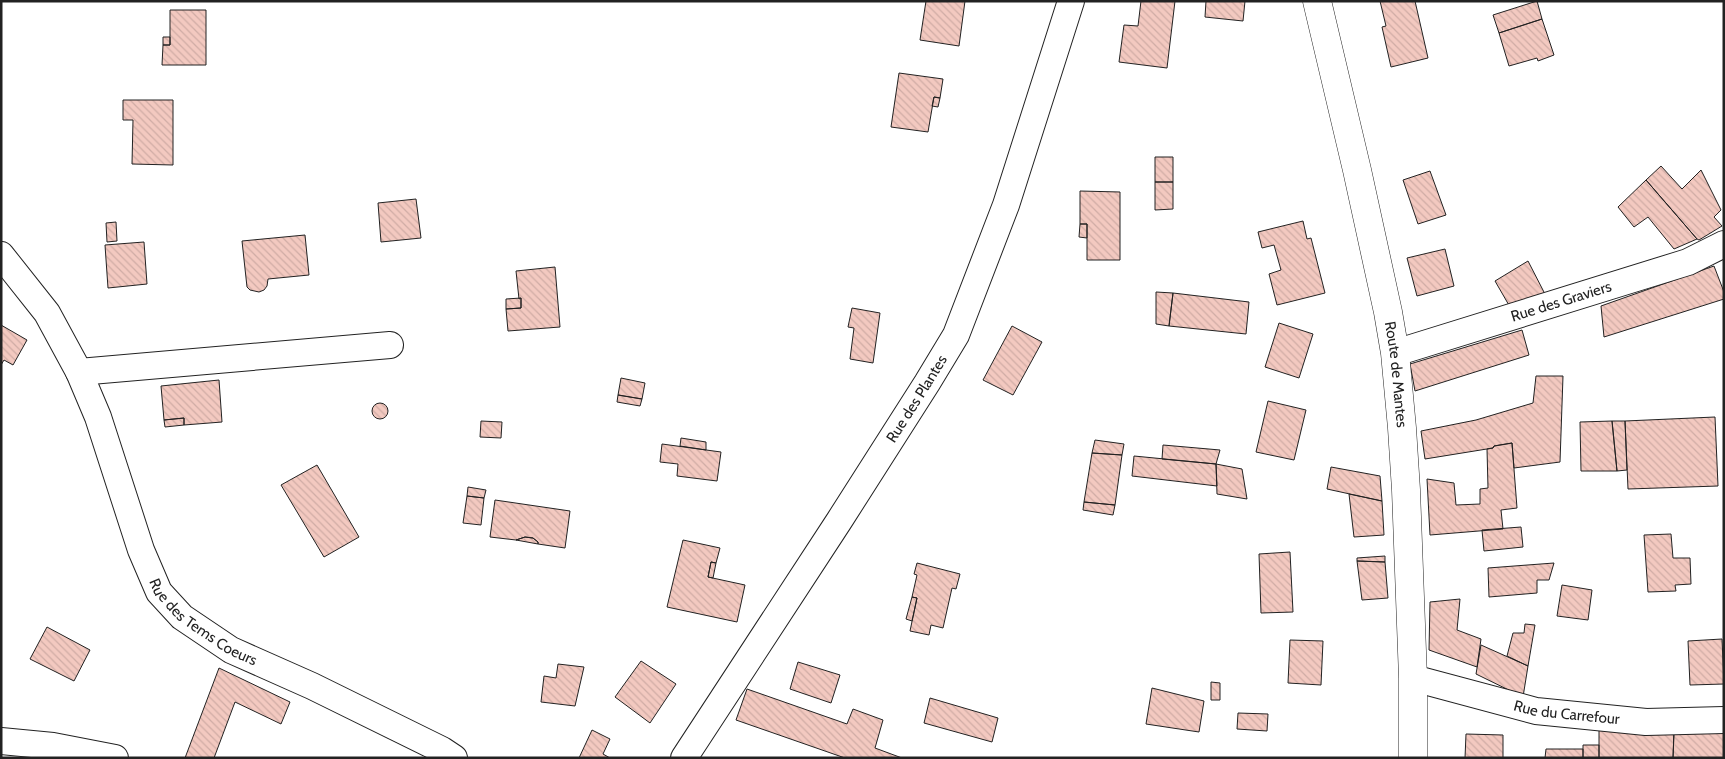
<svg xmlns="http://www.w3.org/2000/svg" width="1725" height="759" font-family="Cabin,sans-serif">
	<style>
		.building { fill: url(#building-back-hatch); stroke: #222 }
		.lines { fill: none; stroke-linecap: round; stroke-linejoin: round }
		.street-casing { stroke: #222; stroke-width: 28 }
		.secondary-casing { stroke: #222; stroke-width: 29 }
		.street { stroke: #fff; stroke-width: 26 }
		.secondary { stroke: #fff; stroke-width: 28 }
		.labels { text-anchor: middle; stroke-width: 4; stroke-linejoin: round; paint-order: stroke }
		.street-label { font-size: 15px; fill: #222; stroke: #fff }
	</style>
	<defs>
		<pattern id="building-back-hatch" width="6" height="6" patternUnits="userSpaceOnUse" patternTransform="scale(1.25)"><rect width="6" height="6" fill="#f3c9c0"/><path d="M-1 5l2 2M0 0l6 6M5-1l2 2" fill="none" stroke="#d0aca5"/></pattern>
	</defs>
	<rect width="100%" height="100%" fill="#fff"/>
	<!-- building -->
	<path class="building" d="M926,1H965L959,46L920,40Z
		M1141,1H1175L1167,68L1119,62L1124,25L1138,26Z
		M1206,1H1245L1243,21L1205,17Z
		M1380,1H1415L1428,58L1391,67L1382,27L1386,26Z
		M1537,1L1542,19L1499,33L1493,15Z
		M170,10H206V65H162L163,45H170Z
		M1542,19L1554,55L1538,61L1537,58L1509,66L1499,33Z
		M163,37H170V45H163Z
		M899,73L943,79L940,98L934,97L928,132L891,127Z
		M934,97L940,98L938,107L932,106Z
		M123,100H173V165L132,164L133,120H123Z
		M1155,157H1173V182H1155Z
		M1661,166L1682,189L1701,170L1721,210L1714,217L1722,226L1699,240L1697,239L1646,180Z
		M1430,171L1446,215L1418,224L1403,180Z
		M1646,180L1697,239L1674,249L1648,217L1634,227L1618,207Z
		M1155,182H1173V209L1155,210Z
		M1080,191L1120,192V260H1087V224H1080Z
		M416,199L421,238L381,242L378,203Z
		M1303,221L1307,239L1311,238L1325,293L1277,305L1269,274L1281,270L1274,245L1262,248L1258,232Z
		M116,222L117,241L107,242L106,223Z
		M1080,224H1087V238L1079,237Z
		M305,235L309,275L268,279L267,286L264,290L259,292L250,290L247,287L242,241Z
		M144,242L147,284L108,288L105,245Z
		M1445,249L1454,286L1417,296L1407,258Z
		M1528,261L1546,296L1510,307L1495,281Z
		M1714,266L1724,292V299L1604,337L1601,306Z
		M555,267L560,327L508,331L506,309L521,308V298L519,299L516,271Z
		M1156,292L1173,293L1169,326L1156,324Z
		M1173,293L1249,302L1246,334L1169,326Z
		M521,298V308L506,309V299Z
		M852,308L880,313L873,363L850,359L854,328L848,327Z
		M1279,323L1313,334L1299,378L1265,367Z
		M1,325L27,340L13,365L4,360L1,365Z
		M1012,326L1042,342L1013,395L983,380Z
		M1522,330L1529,355L1415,391L1410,364Z
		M1536,376H1563L1560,462L1514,468L1512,443L1494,446L1493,448L1425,459L1421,431L1476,420L1533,403Z
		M621,378L645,383L642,399L618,395Z
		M219,380L222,422L184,425V418L164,420L161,386Z
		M618,395L642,399L640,406L617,402Z
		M1268,401L1306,410L1294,460L1256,452Z
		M372 411a8 8 0 1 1 16 0a8 8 0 1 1-16 0Z
		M1715,417L1718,486L1628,489L1625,421Z
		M184,418V425L165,427L164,420Z
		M481,421L502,422L501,438L480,437Z
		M1612,421L1617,471H1581L1580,422Z
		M1612,421H1625L1627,470L1617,471Z
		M681,438L706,442V450L680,446Z
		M1095,440L1124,444L1122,455L1092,453Z
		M1512,443L1517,508L1501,510L1503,529L1430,535L1427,479L1454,483L1456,505L1480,504V489L1488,488L1487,449L1493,448L1494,446Z
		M662,444L721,452L717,481L677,476L678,464L660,462Z
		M1163,445L1220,450L1216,464L1162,459Z
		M1092,453L1122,455L1115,505L1084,502Z
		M1134,456L1216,464L1217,486L1132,476Z
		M1216,464L1242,469L1247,499L1217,494Z
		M317,465L359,537L324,557L281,485Z
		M1331,467L1380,476L1382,501L1327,489Z
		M468,487L486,490L484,498L467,496Z
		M1349,494L1382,501L1384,535L1354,537Z
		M467,496L484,498L481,525L463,523Z
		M495,500L570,511L565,548L538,544V542L533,538L525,537L516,540L490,537Z
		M1084,502L1115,505L1113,515L1083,510Z
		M1521,527L1523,547L1484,551L1482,530Z
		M1671,534L1673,558H1690L1691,584L1675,585L1676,591L1648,592L1644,535Z
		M525,537L533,538L538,542V544L516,540Z
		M683,540L720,548L716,563L711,562L708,577L745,585L737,622L667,607Z
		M1290,552L1293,612L1261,613L1259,554Z
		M1385,556V562L1357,561V558Z
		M1357,561L1385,562L1388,598L1362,600Z
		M711,562L716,563L713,578L708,577Z
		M917,563L960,574L956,589L952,588L943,628L931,625L929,635L910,631L917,598L912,597L917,575L914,574Z
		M1554,563L1549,580H1537V593L1489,597L1488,568Z
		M1562,585L1592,590L1588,620L1557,616Z
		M912,597L917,598L912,621L906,619Z
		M1460,599L1457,630L1481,639L1477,667L1429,650L1430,602Z
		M1525,624L1535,625L1528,666L1507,656L1513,633H1524Z
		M47,627L90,650L74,681L30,659Z
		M1722,639L1724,684L1690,685L1688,641Z
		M1290,640L1323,641L1321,685L1288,683Z
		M1481,645L1528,666L1523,697L1476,674Z
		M641,661L676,684L650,723L615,697Z
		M798,662L840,675L831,703L790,689Z
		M558,664L584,667L575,706L541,702L544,676L556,678Z
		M219,668L290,702L281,724L235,702L214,758H185Z
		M1211,682L1220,683V700H1211Z
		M1152,688L1204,701L1199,732L1146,724Z
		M747,689L847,724L853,709L883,720L875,748L902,758H845L736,720Z
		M930,698L998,718L992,742L924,723Z
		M1238,713L1268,714L1267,731L1237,729Z
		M592,730L610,739L603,754L610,758H579Z
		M1599,730L1674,731L1673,758H1599Z
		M1674,731H1724V758H1673Z
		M1466,734L1503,735V758H1465Z
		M1583,745H1599V758H1583Z
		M1546,749H1583V758H1545Z"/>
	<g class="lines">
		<defs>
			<g id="street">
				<path id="s1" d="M1,255L47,313L79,372L98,417L141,550L159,592L182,617L231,650L312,686L442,750L454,758"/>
				<path id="s2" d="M1395,353L1688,262L1724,244"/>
				<path d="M79,372L390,345"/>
				<path id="s3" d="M1413,678L1536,711L1646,722L1724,720"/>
				<path d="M1,741L53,746L115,758"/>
				<path id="s4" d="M684,758L839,521L927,383L956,335L1006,205L1071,1"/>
			</g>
			<g id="secondary">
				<path id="s5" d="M1317,1L1357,170L1388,312L1395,353L1402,428L1406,490L1413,678V758"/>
			</g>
		</defs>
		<!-- street casing -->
		<use href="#street" class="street-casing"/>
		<!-- secondary casing -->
		<use href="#secondary" class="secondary-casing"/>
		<!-- street -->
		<use href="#street" class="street"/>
		<!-- secondary -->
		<use href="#secondary" class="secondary"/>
	</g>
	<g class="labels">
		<!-- street labels -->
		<g class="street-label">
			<text dy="5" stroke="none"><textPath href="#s2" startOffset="174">Rue des Graviers</textPath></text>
			<text dy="5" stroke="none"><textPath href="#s5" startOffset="382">Route de Mantes</textPath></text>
			<text dy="5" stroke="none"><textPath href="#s4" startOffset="428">Rue des Plantes</textPath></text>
			<text dy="5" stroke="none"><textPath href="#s1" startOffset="429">Rue des Tems Coeurs</textPath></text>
			<text dy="5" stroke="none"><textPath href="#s3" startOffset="158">Rue du Carrefour</textPath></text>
		</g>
	</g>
	<!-- border -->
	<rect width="1725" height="759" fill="none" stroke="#222222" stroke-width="5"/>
</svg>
